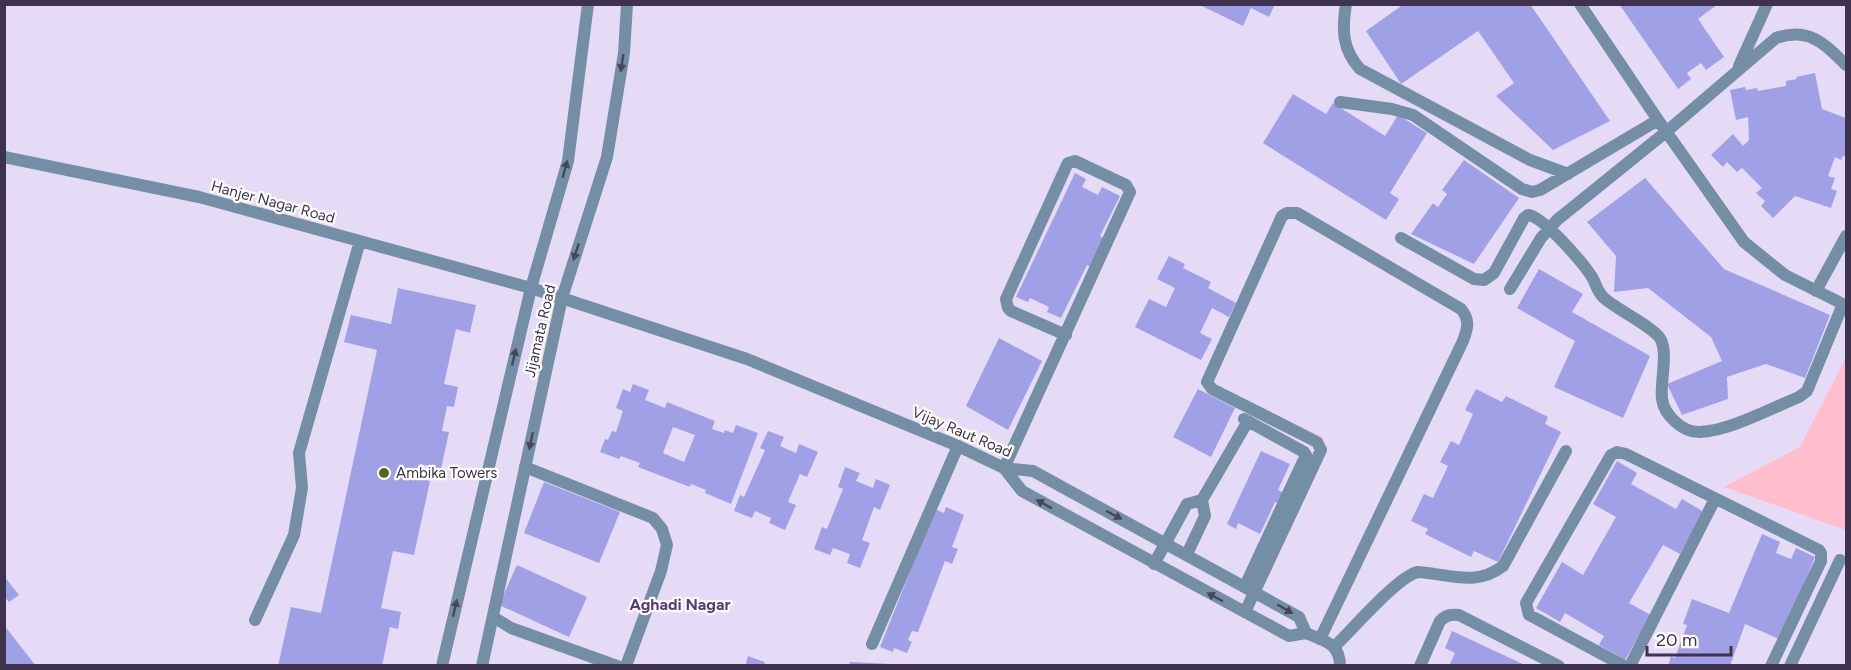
<svg xmlns="http://www.w3.org/2000/svg" width="1851" height="670" font-family="Figtree,sans-serif">
	<style>
		.green { fill: #febecd }
		.building { fill: #a0a0e6; fill-rule: evenodd }
		.lines { fill: none; stroke-linecap: round; stroke-linejoin: round }
		.service { stroke: #748fa5; stroke-width: 12 }
		.minor { stroke: #748fa5; stroke-width: 12 }
		.tertiary { stroke: #748fa5; stroke-width: 12 }
		.oneway { fill: #49455f }
		.poi-dot { fill: #546917; stroke: #fff; stroke-width: 2 }
		.labels { text-anchor: middle; stroke-width: 4.5; stroke-linejoin: round; paint-order: stroke }
		.street-label { font-size: 15px; fill: #3e324e; stroke: #fff }
		.poi-label { font-size: 15px; fill: #3e324e; stroke: #fff; text-anchor: start }
		.neighbourhood-label { font-size: 16px; font-weight: bold; fill: #573c77; stroke: #fff }
	</style>
	<rect width="100%" height="100%" fill="#e6dbf7"/>
	<!-- green -->
	<path class="green" d="M1846,357V530L1724,487L1800,447Z"/>
	<!-- building -->
	<path class="building" d="M1198,4H1275L1269,17L1251,8L1243,26Z
		M1404,4H1530L1610,121L1553,150L1496,96L1514,83L1478,31L1401,84L1366,31Z
		M1619,4H1718L1698,19L1724,57L1706,70L1701,63L1687,73L1691,79L1678,89Z
		M1815,73L1822,109L1846,118V157L1843,156L1841,160L1835,157L1828,176L1835,178L1831,189L1837,191L1831,208L1795,196L1773,218L1761,206L1765,201L1756,193L1762,188L1742,168L1737,172L1727,162L1723,167L1711,155L1733,134L1743,146L1749,140L1748,117L1736,120L1730,90L1745,87L1746,90L1757,88L1758,91L1786,86V81L1797,79L1796,77Z
		M1293,94L1326,114L1333,103L1385,136L1398,115L1427,133L1390,193L1399,199L1386,220L1263,143Z
		M1464,160L1519,198L1474,264L1411,234L1433,203L1438,207L1447,194L1442,190Z
		M1075,173L1086,179L1082,187L1098,195L1102,187L1120,196L1100,236L1107,240L1093,268L1087,265L1061,318L1047,312L1049,307L1030,298L1028,302L1016,297Z
		M1645,178L1724,269L1830,315L1805,378L1766,364L1727,377L1728,399L1682,415L1667,384L1722,361L1711,337L1648,288L1614,292L1616,256L1587,222Z
		M1169,256L1185,264L1183,268L1211,282L1208,288L1236,303L1229,317L1212,308L1200,333L1212,339L1201,360L1135,327L1149,299L1166,307L1175,288L1157,279Z
		M1539,269L1583,294L1572,312L1650,356L1623,418L1554,387L1575,341L1517,308Z
		M398,288L476,305L470,333L456,329L444,384L458,387L454,407L447,406L442,431L449,432L441,469L420,464L417,478L430,481L414,555L393,551L381,608L401,612L398,629L390,627L382,666H278L291,607L321,613L377,350L344,342L351,315L391,324Z
		M999,338L1042,361L1008,430L966,406Z
		M633,384L649,390L645,400L665,408L667,402L715,421L712,429L724,433L725,430L733,433L736,425L758,433L731,504L705,493L706,490L691,484L690,487L638,467L640,463L621,456L619,459L600,452L605,439L608,440L612,431L616,432L623,411L616,408L623,389L630,392ZM673,427L695,435L684,462L663,453Z
		M1198,389L1235,408L1211,457L1173,437Z
		M1476,389L1502,402L1506,396L1548,417L1545,424L1561,432L1498,562L1474,551L1471,557L1425,534L1428,529L1411,521L1424,494L1433,498L1448,466L1440,462L1451,441L1459,445L1473,414L1465,410Z
		M768,431L784,437L780,446L796,453L799,444L818,452L807,477L800,474L788,502L796,505L785,530L769,523L771,518L755,511L752,518L734,511L740,495L744,497L765,450L760,448Z
		M1261,451L1290,464L1278,490L1287,494L1281,505L1275,502L1260,534L1238,523L1236,529L1227,524Z
		M1617,461L1637,473L1631,484L1676,509L1682,499L1704,512L1680,554L1663,545L1629,603L1651,615L1625,660L1599,645L1604,636L1565,613L1560,622L1536,608L1562,562L1583,575L1616,517L1593,504Z
		M845,467L860,473L856,481L873,488L876,479L890,485L880,510L874,507L862,540L870,543L860,568L847,563L850,554L833,548L830,555L814,549L822,527L827,529L843,489L838,487Z
		M544,482L620,512L599,563L524,533Z
		M946,507L964,515L952,547L958,549L952,564L945,561L918,632L912,631L908,640L912,642L907,653L894,648L893,652L880,647L935,509L944,513Z
		M1762,534L1780,542L1776,553L1791,559L1796,548L1815,557L1781,640L1745,624L1730,666H1668L1671,656L1675,658L1687,625L1683,624L1692,599L1729,613Z
		M517,565L587,597L569,637L499,605Z
		M4,576L19,595L9,602L4,596Z
		M4,625L36,666H4Z
		M1452,631L1527,666H1449L1455,653L1445,648Z
		M748,656L765,662L764,666H745Z
		M850,662L891,664V666H849Z"/>
	<g class="lines">
		<!-- service -->
		<path class="service" d="M525,467L653,518L662,529L667,545L661,571L626,666
			M493,617L511,628L617,666
			M1335,646C1352,630 1398,576 1418,572C1449,574 1476,587 1503,566L1566,451"/>
		<!-- minor -->
		<path class="minor" d="M1346,4C1342,30 1342,49 1360,69L1530,160L1568,174
			M1739,66L1767,4
			M1340,102L1392,109L1413,115L1522,189L1532,192L1540,190L1658,120
			M4,157L199,197L531,288
			M1401,238L1474,279L1484,280L1494,273L1524,218L1528,215C1543,216 1583,263 1592,277C1596,284 1597,291 1603,297C1615,309 1656,328 1661,340C1668,355 1660,382 1662,399C1664,415 1683,433 1700,432C1729,431 1772,408 1799,397L1807,391L1843,304L1785,275L1744,242L1658,120L1580,4
			M1510,289L1541,238L1557,220L1666,132L1776,38C1809,27 1824,43 1846,65
			M1816,291L1846,236
			M1244,419L1304,452L1306,455L1245,586
			M1004,468L1130,192L1126,185L1075,161L1068,163L1066,167L1006,299L1008,308L1011,311L1066,335
			M1202,500L1248,421
			M1154,564L1187,504L1202,500L1205,516L1187,554
			M1245,612L1321,450L1317,442L1212,389L1207,382L1282,216L1287,213H1297L1461,309C1470,320 1468,328 1463,341L1320,639
			M255,620L294,535L302,488L299,453L360,241
			M872,644L958,446
			M1420,666L1440,621C1446,615 1451,614 1459,615L1559,666
			M1624,666L1535,618L1529,615L1526,603L1611,455L1617,452L1626,454L1819,550L1821,553V561L1771,666
			M1630,666L1715,499
			M1790,666L1840,560"/>
		<!-- tertiary -->
		<path class="tertiary" d="M531,288L747,359L958,446L1004,468L1033,471L1299,617L1306,633C1324,641 1340,643 1340,666
			M1004,468L1022,491L1289,636L1306,633
			M442,666L531,288L568,161L588,4
			M482,666L562,298L607,157L624,53L627,4"/>
	</g>
	<!-- one-way arrows -->
	<defs><path id="oneway-solid" d="M-6-.8H1V-3.2L6.5 0L1 3.2V.8H-6Z" transform="scale(1.5)"/></defs>
	<g class="oneway">
		<use href="#oneway-solid" transform="translate(622 63) rotate(99)"/>
		<use href="#oneway-solid" transform="translate(565 169) rotate(-75)"/>
		<use href="#oneway-solid" transform="translate(576 252) rotate(108)"/>
		<use href="#oneway-solid" transform="translate(514 357) rotate(-77)"/>
		<use href="#oneway-solid" transform="translate(531 441) rotate(102)"/>
		<use href="#oneway-solid" transform="translate(1044 504) rotate(-151)"/>
		<use href="#oneway-solid" transform="translate(1114 515) rotate(28)"/>
		<use href="#oneway-solid" transform="translate(1215 597) rotate(-152)"/>
		<use href="#oneway-solid" transform="translate(455 608) rotate(-77)"/>
		<use href="#oneway-solid" transform="translate(1285 609) rotate(30)"/>
	</g>
	<!-- markers -->
	<circle class="poi-dot" cx="384" cy="473" r="6"/>
	<g class="labels">
		<!-- street labels -->
		<g class="street-label">
			<text transform="translate(273 202) rotate(15)" y="5">Hanjer Nagar Road</text>
			<text transform="translate(540 331) rotate(-77)" y="5">Jijamata Road</text>
			<text transform="translate(962 432) rotate(23)" y="5">Vijay Raut Road</text>
		</g>
		<!-- poi labels -->
		<g class="poi-label">
			<text x="396" y="478">Ambika Towers</text>
		</g>
		<!-- neighbourhood labels -->
		<g class="neighbourhood-label">
			<text x="680" y="610">Aghadi Nagar</text>
		</g>
	</g>
	<!-- border -->
	<rect width="1851" height="670" fill="none" stroke="#3e324e" stroke-width="12"/>
	<!-- scale -->
	<path d="M1647 646v9h84v-9" fill="none" stroke="#3e324e" stroke-width="3"/>
	<text x="1656" y="646" font-size="18" fill="#3e324e" stroke="#ffffff" stroke-width="4.5" paint-order="stroke">20 m</text>
</svg>
